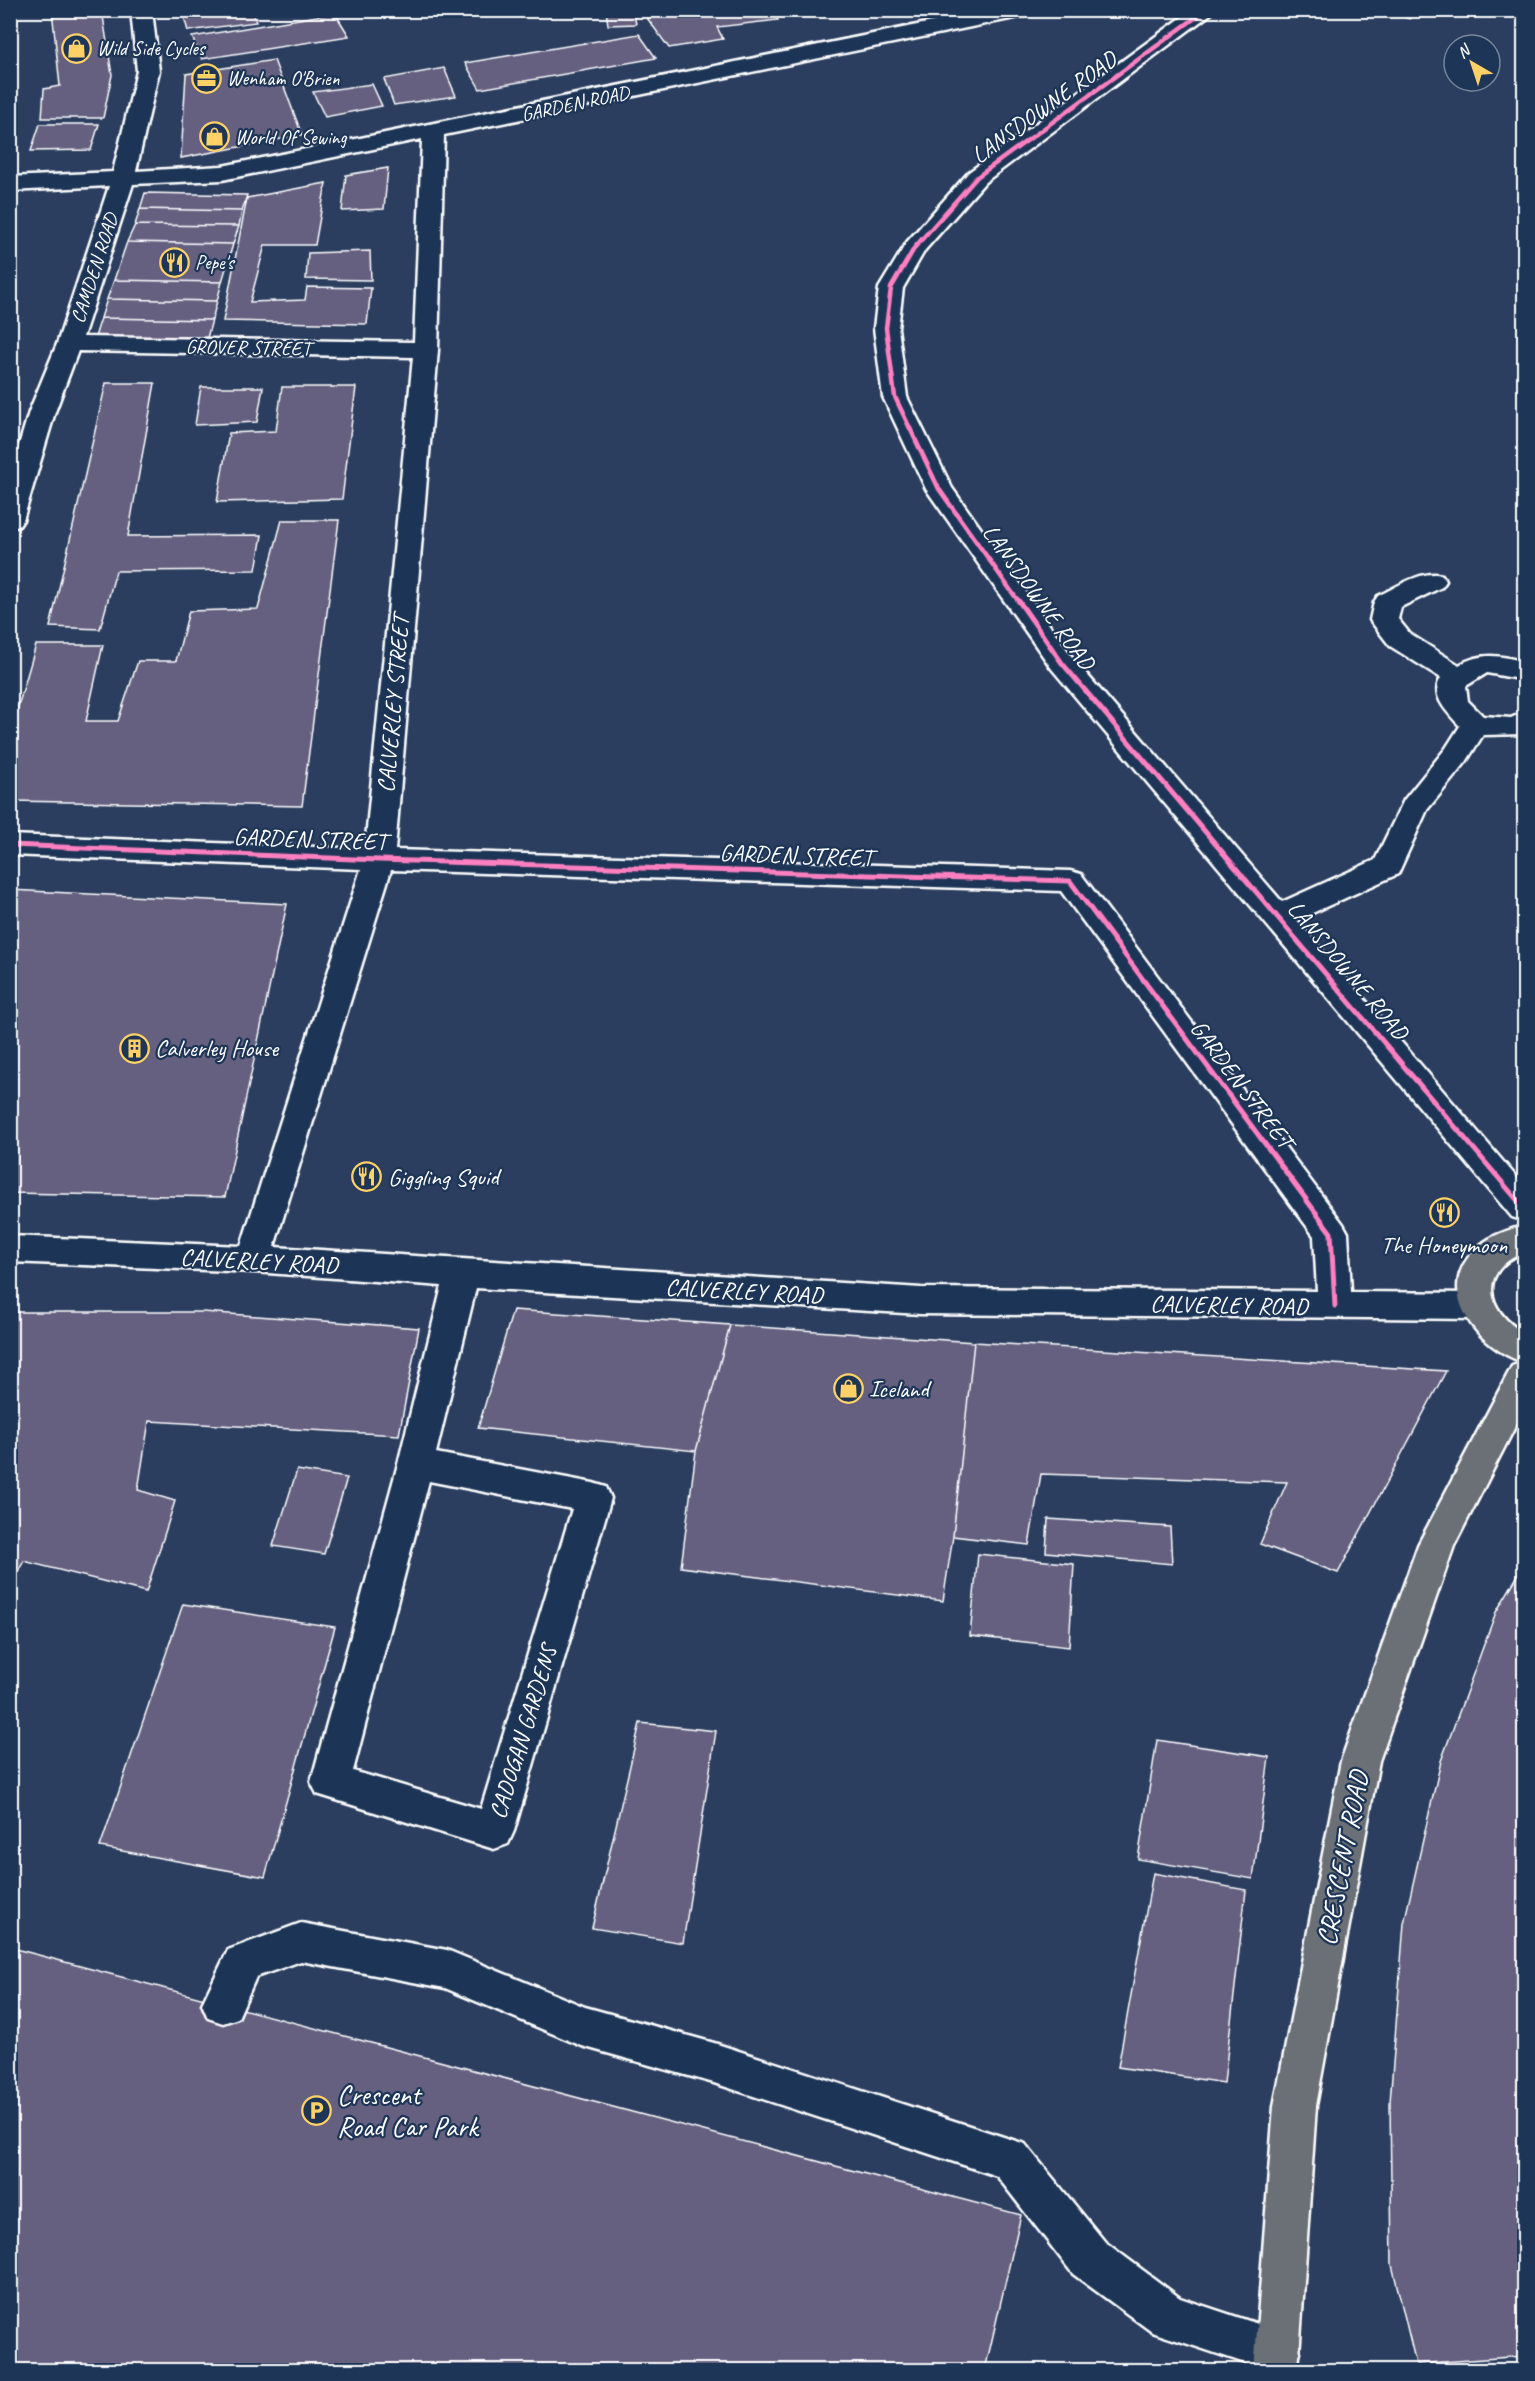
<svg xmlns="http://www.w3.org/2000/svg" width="1535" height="2381" font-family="Caveat,sans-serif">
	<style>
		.building { fill: #656180; stroke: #fff; stroke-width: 1.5 }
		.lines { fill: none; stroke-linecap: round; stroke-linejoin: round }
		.minor-casing { stroke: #fff; stroke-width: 5 }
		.major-casing { stroke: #fff; stroke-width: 5 }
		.minor { fill: #1d3557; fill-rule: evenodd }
		.major { fill: #6b6f75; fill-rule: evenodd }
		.cycleway-far1-casing { stroke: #1d3557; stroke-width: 8 }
		.cycleway-casing { stroke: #1d3557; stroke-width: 9 }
		.cycleway-far1 { stroke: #ff80c0; stroke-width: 4.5 }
		.cycleway { stroke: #ff80c0; stroke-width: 5 }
		.labels { text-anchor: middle; stroke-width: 4.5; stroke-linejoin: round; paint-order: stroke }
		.far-poi-label { font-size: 20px; fill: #fff; stroke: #1d3557; text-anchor: start }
		.far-street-label { font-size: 20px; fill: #fff; stroke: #1d3557 }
		.street-label { font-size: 24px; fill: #fff; stroke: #1d3557 }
		.poi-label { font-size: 24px; fill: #fff; stroke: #1d3557; text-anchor: start }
		.near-street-label { font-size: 28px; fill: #fff; stroke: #1d3557 }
		.near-poi-label { font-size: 28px; fill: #fff; stroke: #1d3557; text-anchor: start }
	</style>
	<rect width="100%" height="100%" fill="#2b3e5f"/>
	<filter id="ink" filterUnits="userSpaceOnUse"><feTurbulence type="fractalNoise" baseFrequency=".0167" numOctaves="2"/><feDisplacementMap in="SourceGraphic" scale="12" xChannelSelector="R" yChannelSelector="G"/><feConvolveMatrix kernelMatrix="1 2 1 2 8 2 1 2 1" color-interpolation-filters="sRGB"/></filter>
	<g filter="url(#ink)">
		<!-- building -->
		<path class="building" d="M52,10H102L112,75L103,118H42L44,89L60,86Z
			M182,10H252L256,22L188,31Z
			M606,10H633L636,24L608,25Z
			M681,10H772L778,20L717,27L723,39L669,48L647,18Z
			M1380,10H1420L1410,19Z
			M10,12H15L17,31L10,32Z
			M335,13L349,36L202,59L192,37Z
			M639,34L656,58L480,89L465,63Z
			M274,60L302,135L181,158L186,74Z
			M444,68L456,96L394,105L384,79Z
			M372,84L382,106L325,117L313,92Z
			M40,124H99L91,150L31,151Z
			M388,168L384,209L342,211L346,175Z
			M326,183L315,245H265L250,302L305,300L307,287L371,288L367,324L223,321L247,198Z
			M145,193L247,195L242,211L140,209Z
			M140,209L242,211L239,226L135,225Z
			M135,225L239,226L233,244L127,242Z
			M127,242L233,244L222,282L114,280Z
			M370,251L371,280L306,279L308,253Z
			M114,280L222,282L217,301L107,299Z
			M107,299L217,301L212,320L101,318Z
			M101,318L212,320L207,338L95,337Z
			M106,383H155L128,536L262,535L256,570L116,571L100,629L50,627Z
			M201,387H263L257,422L195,425Z
			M282,387H356L342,499L217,502L229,433L276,431Z
			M282,520H339L302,806L10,801V734L36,645H103L86,721H118L138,661H176L189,611L258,609Z
			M10,890L287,904L225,1197L10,1193Z
			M513,1310L730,1325L696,1451L478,1428Z
			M10,1312H203L419,1328L399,1435L149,1421L138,1490L175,1501L146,1592L24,1561L10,1586Z
			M730,1325L974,1342L953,1536L943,1601L681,1567L696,1451Z
			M974,1342L1446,1371L1338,1573L1260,1544L1287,1482L1041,1474L1029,1545L953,1536Z
			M297,1470L347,1478L324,1554L273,1546Z
			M1048,1519L1170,1527L1172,1564L1046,1552Z
			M978,1554L1074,1564L1069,1647L970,1636Z
			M1524,1565V2356L1416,2364L1392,2265L1390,2102L1404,1923L1441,1761L1496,1612Z
			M183,1604L335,1627L265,1877L100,1847Z
			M640,1723L716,1731L683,1943L592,1928Z
			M1157,1740L1269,1757L1253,1879L1138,1859Z
			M1153,1873L1246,1890L1224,2083L1118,2067Z
			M12,1948L1021,2215L985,2370H10Z"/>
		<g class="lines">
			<defs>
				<path id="minor" d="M131,10H152L159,71L136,171L222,166L991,10H1035L1032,14L1025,16L444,135L438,350L395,850L1070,871L1081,874L1343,1224L1348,1233L1351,1292L1478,1293L1490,1297L1495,1306L1490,1315L1478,1319L921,1314L476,1288L436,1453L593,1483L606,1487L611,1498L514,1831L508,1844L494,1849L317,1794L311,1782L398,1464L442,1286L254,1272L10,1262V1236L241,1246L361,869L10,855V835L365,849L413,357L78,351L55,412L23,520L19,526L10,528V475L29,412L57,344L109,186L10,191V177L113,172L137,71ZM422,139L414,342L83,337L133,184L222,180ZM391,870L1061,891L1314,1236L1317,1291L921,1288L274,1247ZM429,1481L572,1509L481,1809L353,1771Z
					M1192,10H1216L985,182L925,250L903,288L898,328L907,397L952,488L1072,657L1282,902L1375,860L1404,800L1446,748L1460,726C1449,714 1429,696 1441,678L1390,646L1370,620L1374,602L1378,596C1397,587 1421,570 1442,575L1446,581L1442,587L1401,607L1398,619L1410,634L1459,665C1481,652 1501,655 1524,662V680L1487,673L1466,686L1468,701L1483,716L1511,718L1524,712V734L1483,735L1466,762L1427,810L1398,874L1297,920L1524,1186V1221L1512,1217L1052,669L926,489L883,397L874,328L879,288L907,242L969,172Z
					M301,1923L447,1950L585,2007L714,2043L1025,2144L1105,2242L1180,2298L1294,2336L1300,2352L1294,2368L1287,2370H1266L1152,2332L1073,2274L997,2176L714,2083L582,2046L445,1988L301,1961L256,1977L238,2018L223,2023L208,2018L202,2004L228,1950Z"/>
				<path id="major" d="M1524,1225V1252C1478,1271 1485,1310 1524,1333V1409L1454,1546L1379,1761L1316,2106L1298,2370H1254L1274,2106L1341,1761L1418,1545L1512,1366L1523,1362C1479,1348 1432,1292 1475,1250C1488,1236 1506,1231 1524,1225Z"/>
			</defs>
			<!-- minor casing -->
			<use href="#minor" class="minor-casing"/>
			<!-- major casing -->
			<use href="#major" class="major-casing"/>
			<!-- minor -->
			<use href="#minor" class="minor"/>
			<!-- major -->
			<use href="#major" class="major"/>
			<defs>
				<path id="cycleway-far1" d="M1019,602L939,489L895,397L886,328L891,288L915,247L977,177L1206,10"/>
				<path id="cycleway" d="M1018,600L1062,663L1524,1208
					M10,845L379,860L1070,881L1331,1233L1335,1306"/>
			</defs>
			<!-- cycleway-far1 casing -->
			<use href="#cycleway-far1" class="cycleway-far1-casing"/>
			<!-- cycleway casing -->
			<use href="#cycleway" class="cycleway-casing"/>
			<!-- cycleway-far1 -->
			<use href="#cycleway-far1" class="cycleway-far1"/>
			<!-- cycleway -->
			<use href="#cycleway" class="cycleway"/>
		</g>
	</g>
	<!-- icons -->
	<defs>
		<symbol id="shop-ring" viewBox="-11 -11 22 22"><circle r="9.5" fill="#1d3557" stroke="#ffd166" stroke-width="1.5"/><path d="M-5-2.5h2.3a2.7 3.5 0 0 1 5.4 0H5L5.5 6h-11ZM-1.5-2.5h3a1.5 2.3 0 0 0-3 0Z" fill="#ffd166"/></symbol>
		<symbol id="office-ring" viewBox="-11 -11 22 22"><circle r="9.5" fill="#1d3557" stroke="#ffd166" stroke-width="1.5"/><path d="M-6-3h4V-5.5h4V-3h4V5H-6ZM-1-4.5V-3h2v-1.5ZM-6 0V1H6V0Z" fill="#ffd166"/></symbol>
		<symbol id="restaurant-ring" viewBox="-11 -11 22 22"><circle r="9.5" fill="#1d3557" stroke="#ffd166" stroke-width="1.5"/><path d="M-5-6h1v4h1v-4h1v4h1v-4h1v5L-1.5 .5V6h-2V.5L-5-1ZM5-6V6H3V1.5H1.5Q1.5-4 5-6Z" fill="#ffd166"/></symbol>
		<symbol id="building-ring" viewBox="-11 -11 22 22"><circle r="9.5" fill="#1d3557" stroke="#ffd166" stroke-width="1.5"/><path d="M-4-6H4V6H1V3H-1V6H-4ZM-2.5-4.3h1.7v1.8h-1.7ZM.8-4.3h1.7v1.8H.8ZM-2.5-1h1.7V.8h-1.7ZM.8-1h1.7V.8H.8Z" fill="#ffd166"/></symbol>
		<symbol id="parking-ring" viewBox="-11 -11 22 22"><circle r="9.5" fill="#1d3557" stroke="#ffd166" stroke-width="1.5"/><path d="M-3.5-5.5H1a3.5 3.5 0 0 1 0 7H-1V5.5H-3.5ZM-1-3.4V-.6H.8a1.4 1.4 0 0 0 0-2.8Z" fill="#ffd166"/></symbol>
	</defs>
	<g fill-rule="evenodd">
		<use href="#shop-ring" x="60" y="32" width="33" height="33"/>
		<use href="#office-ring" x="190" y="62" width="33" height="33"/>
		<use href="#shop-ring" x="198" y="120" width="33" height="33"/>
		<use href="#restaurant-ring" x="158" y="246" width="33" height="33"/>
		<use href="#building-ring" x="118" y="1032" width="33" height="33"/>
		<use href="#restaurant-ring" x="350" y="1160" width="33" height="33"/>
		<use href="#restaurant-ring" x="1428" y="1196" width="33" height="33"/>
		<use href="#shop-ring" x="832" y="1372" width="33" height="33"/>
		<use href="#parking-ring" x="300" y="2094" width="33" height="33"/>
	</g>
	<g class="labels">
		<!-- far-poi labels -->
		<g class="far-poi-label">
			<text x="97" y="55">Wild Side Cycles</text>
			<text x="227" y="85">Wenham O'Brien</text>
			<text x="235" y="144">World Of Sewing</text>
			<text x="195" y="269">Pepe's</text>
		</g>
		<!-- far-street labels -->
		<g class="far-street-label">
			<text transform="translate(575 103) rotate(-12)" y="7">GARDEN ROAD</text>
			<text transform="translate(94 268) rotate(-72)" y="7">CAMDEN ROAD</text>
			<text transform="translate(248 347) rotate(1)" y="7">GROVER STREET</text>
		</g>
		<!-- street labels -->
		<g class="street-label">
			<text transform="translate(1044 107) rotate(-36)" y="8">LANSDOWNE ROAD</text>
			<text transform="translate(1039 597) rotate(54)" y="8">LANSDOWNE ROAD</text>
			<text transform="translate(393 704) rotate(-85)" y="8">CALVERLEY STREET</text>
			<text transform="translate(310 839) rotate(2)" y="8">GARDEN STREET</text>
			<text transform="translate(796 855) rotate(2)" y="8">GARDEN STREET</text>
			<text transform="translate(1348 970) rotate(50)" y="8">LANSDOWNE ROAD</text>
			<text transform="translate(1242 1084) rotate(53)" y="8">GARDEN STREET</text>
			<text transform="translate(259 1261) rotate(3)" y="8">CALVERLEY ROAD</text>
			<text transform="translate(744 1291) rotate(3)" y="8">CALVERLEY ROAD</text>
			<text transform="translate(1229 1305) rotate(1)" y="8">CALVERLEY ROAD</text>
			<text transform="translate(523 1732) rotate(-73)" y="8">CADOGAN GARDENS</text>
		</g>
		<!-- poi labels -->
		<g class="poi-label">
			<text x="155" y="1056">Calverley House</text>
			<text x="388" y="1185">Giggling Squid</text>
			<text x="1444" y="1253" text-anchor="middle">The Honeymoon</text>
			<text x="869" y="1397">Iceland</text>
		</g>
		<!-- near-street labels -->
		<g class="near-street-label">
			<text transform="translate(1342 1858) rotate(-79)" y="10">CRESCENT ROAD</text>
		</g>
		<!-- near-poi labels -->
		<g class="near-poi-label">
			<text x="337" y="2104">Crescent<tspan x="337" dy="32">Road Car Park</tspan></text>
		</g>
	</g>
	<!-- margin -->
	<rect width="1535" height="2381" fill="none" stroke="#1d3557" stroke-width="36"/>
	<rect x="18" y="18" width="1499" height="2345" fill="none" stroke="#fff" stroke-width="2" filter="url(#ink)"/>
	<!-- north arrow -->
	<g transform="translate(1472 63) rotate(321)"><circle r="28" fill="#1d3557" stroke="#77869a" stroke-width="1.5"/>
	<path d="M0-4.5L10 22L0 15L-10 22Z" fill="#ffd166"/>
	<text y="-9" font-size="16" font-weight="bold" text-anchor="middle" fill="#ffffff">N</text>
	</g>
</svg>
